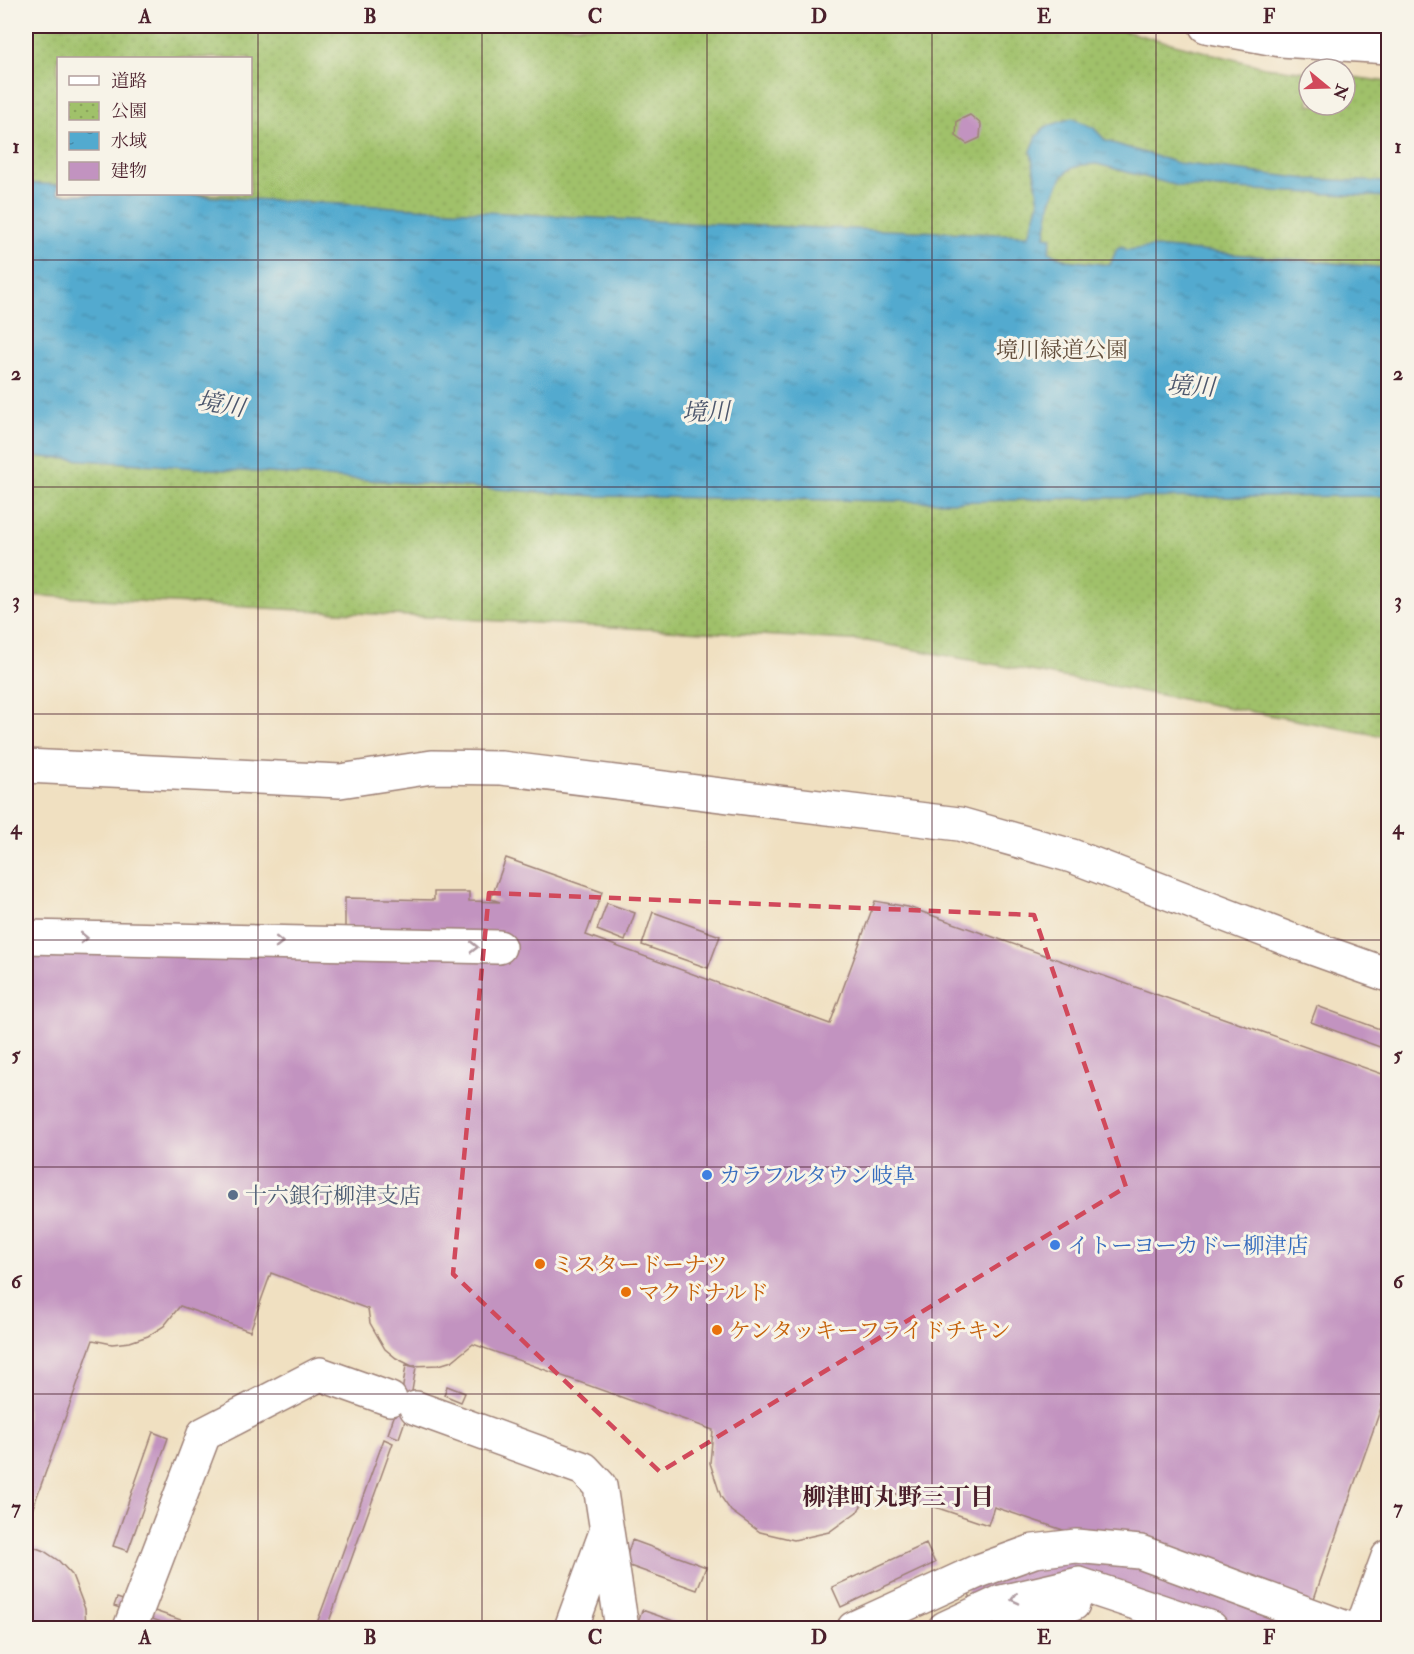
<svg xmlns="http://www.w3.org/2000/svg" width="1414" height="1654" font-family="'IM FELL Double Pica','Noto Serif JP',serif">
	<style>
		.park { fill: url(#park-dots); stroke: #75704a; stroke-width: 1.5; fill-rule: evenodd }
		.water { fill: url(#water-ripples); stroke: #4e647d; stroke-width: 1.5 }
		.building { fill: #c293c0 }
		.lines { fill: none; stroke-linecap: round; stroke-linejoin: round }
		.minor-casing { stroke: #9d8076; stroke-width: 36 }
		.minor { stroke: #fff; stroke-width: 33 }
		.oneway { stroke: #ae9aa0 }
		.marked { fill: none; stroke: #d1495b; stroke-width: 4.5; stroke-dasharray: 12 8; stroke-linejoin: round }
		.grid { fill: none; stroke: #4a1f2b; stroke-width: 1.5; stroke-opacity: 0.55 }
		.shop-dot { fill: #3f7fe0; stroke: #f7f3e8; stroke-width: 2 }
		.service-dot { fill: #5c6f8a; stroke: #f7f3e8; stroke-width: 2 }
		.food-dot { fill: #e8710a; stroke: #f7f3e8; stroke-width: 2 }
		.labels { text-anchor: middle; stroke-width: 6; stroke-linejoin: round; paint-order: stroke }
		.park-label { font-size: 22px; fill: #64503e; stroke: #f7f3e8 }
		.shop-label { font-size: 22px; fill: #366cbe; stroke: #f7f3e8; text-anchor: start }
		.service-label { font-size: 22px; fill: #4e5e75; stroke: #f7f3e8; text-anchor: start }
		.food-label { font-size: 22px; fill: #c56008; stroke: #f7f3e8; text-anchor: start }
		.water-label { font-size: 24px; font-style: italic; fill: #4d576d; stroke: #f7f3e8 }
		.neighbourhood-label { font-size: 24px; font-weight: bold; fill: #4a1f2b; stroke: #f7f3e8 }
		.neatline { fill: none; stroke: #4a1f2b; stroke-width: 2 }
		.grid-label { font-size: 20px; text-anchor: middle; font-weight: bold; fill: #4a1f2b }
	</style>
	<defs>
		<pattern id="park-dots" width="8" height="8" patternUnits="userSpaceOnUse" patternTransform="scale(1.5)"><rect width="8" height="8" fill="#a0c16a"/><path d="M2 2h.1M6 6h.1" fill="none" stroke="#8ba55c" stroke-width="1.8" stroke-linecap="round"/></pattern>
		<pattern id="water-ripples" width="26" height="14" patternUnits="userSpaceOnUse" patternTransform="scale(1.5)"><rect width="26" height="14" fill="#52aacf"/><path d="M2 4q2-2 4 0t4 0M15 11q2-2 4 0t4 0" fill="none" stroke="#468aa8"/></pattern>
	</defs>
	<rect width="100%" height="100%" fill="#f7f3e8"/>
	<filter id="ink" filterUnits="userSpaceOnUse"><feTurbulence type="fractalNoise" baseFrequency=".0167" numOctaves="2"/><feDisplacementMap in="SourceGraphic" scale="12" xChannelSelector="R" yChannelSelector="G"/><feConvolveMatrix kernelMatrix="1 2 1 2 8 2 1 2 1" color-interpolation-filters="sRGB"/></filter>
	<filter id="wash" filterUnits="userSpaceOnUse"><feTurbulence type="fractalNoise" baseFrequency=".008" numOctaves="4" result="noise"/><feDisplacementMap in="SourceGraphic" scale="24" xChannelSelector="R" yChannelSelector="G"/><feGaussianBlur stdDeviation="1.35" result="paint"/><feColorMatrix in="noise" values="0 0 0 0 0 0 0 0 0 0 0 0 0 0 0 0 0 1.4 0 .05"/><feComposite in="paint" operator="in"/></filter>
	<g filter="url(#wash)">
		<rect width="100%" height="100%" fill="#f0e0c1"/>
		<!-- park -->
		<path class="park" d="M26,26H1105L1264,67L1309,72V105H1345V76L1388,82V737L867,641L26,595ZM58,58H250V194H58Z"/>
		<!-- water -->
		<path class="water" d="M1072,118L1094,128L1106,141L1178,163L1308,179L1388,182V197L1178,186L1097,164L1082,165L1070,169L1062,177L1051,201L1045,236L1052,237L1049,252L1067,260L1110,265L1117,248L1122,246L1127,250L1154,247L1388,268V496L1082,498L951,502L595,496L26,456V183L58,185V194H162L705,224L1029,235L1039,202L1031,151L1036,138L1045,127Z"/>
		<g id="blocks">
			<!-- building -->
			<path class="building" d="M970,115L981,124L980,138L967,144L956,136L957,121Z
				M506,858L602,892L586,935L830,1024L875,901L908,907L1388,1076V1388L1310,1610L1361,1628H1172L1096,1602L1043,1605L984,1628L963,1580L1063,1530L994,1507L988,1525L873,1486L858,1511L829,1532L794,1540L760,1532L731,1511L721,1497L710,1463L713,1430L473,1344L452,1361L439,1365L412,1366L396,1358L385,1349L370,1323L368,1309L271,1273L250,1331L180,1306L164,1326L148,1336L130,1342L112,1344L93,1340L26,1527V966L28,958L26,957V923L345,931V898L434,900V892H469V901L500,902L491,899Z
				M607,903L635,913L625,941L597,930Z
				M653,912L720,936L708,968L642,945Z
				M1317,1006L1388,1032V1050L1311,1022Z
				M406,1365L416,1367L412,1391L415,1392L399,1438L388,1434L402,1393Z
				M447,1386L465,1393L461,1402L444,1395Z
				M153,1432L168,1438L128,1551L113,1546Z
				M384,1439L393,1443L327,1627L317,1623Z
				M632,1540L706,1567L697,1590L624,1564Z
				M26,1544L44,1551L59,1561L72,1575L85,1609L86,1628H26Z
				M926,1544L935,1563L841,1607L832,1587Z
				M117,1598L204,1628H179L114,1606Z
				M642,1610L693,1628H636Z"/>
		</g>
	</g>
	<g filter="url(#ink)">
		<use href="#blocks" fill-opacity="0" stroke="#9d8076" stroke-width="1.5"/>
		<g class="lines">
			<defs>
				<path id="minor" d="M1206,26L1281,40L1388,47
					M26,766L340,781L432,767L501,768L959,824L1072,856L1301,944L1388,975
					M26,937L499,947
					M416,1408L584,1469L600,1486L622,1628
					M130,1628L204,1434L320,1374L390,1399
					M571,1628L605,1535
					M854,1628L976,1572L1034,1551L1076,1546L1140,1552L1346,1628
					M945,1628L1001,1602L1079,1584L1211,1628
					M1010,1628L1061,1605L1073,1604
					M1362,1628L1388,1557"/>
			</defs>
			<!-- minor casing -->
			<use href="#minor" class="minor-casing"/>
			<!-- minor -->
			<use href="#minor" class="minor"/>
		</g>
		<!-- one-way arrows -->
		<defs><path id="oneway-chevron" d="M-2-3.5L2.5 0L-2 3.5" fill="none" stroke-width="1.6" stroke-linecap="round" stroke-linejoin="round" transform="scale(1.5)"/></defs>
		<g class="oneway">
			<use href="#oneway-chevron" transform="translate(84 938) rotate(1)"/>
			<use href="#oneway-chevron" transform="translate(279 942) rotate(1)"/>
			<use href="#oneway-chevron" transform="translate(474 947) rotate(1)"/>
			<use href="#oneway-chevron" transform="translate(1015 1599) rotate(167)"/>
		</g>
	</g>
	<!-- marked area -->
	<path class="marked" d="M489,893L1034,915L1126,1187L660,1472L453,1274Z"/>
	<!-- grid -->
	<path class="grid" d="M258,26V1628M482,26V1628M707,26V1628M932,26V1628M1156,26V1628M26,260H1388M26,487H1388M26,714H1388M26,940H1388M26,1167H1388M26,1394H1388"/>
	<!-- markers -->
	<g class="shop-dot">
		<circle cx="707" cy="1175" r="6"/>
		<circle cx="1055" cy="1245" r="6"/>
	</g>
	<circle class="service-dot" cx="233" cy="1195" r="6"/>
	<g class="food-dot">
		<circle cx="540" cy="1264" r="6"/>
		<circle cx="626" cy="1292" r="6"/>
		<circle cx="717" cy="1330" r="6"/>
	</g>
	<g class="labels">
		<!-- park labels -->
		<g class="park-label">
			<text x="1062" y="357">境川緑道公園</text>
		</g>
		<!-- shop labels -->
		<g class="shop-label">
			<text x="719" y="1183">カラフルタウン岐阜</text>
			<text x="1067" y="1253">イトーヨーカドー柳津店</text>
		</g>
		<!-- service labels -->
		<g class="service-label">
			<text x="245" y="1203">十六銀行柳津支店</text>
		</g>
		<!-- food labels -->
		<g class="food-label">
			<text x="552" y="1272">ミスタードーナツ</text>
			<text x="638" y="1300">マクドナルド</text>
			<text x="729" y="1338">ケンタッキーフライドチキン</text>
		</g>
		<!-- water labels -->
		<g class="water-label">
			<text transform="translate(1191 386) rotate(3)" y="8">境川</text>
			<text transform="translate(221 404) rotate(10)" y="8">境川</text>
			<text transform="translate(706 412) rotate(-2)" y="8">境川</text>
		</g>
		<!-- neighbourhood labels -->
		<g class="neighbourhood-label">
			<text x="898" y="1505">柳津町丸野三丁目</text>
		</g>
	</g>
	<!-- margin -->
	<rect width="1414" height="1654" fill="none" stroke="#f7f3e8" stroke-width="66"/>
	<!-- legend -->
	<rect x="57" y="57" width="195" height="138" fill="#f7f3e8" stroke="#b29e9c" stroke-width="1.5"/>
	<rect x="69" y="76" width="30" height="9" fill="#ffffff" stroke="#b29e9c" stroke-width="1.5"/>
	<text x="111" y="87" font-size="18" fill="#4a1f2b">道路</text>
	<rect x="69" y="102" width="30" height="18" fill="url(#park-dots)" stroke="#b29e9c" stroke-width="1.5"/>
	<text x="111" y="117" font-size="18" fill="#4a1f2b">公園</text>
	<rect x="69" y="132" width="30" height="18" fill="url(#water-ripples)" stroke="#b29e9c" stroke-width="1.5"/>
	<text x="111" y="147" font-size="18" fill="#4a1f2b">水域</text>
	<rect x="69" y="162" width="30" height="18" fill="#c293c0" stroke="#b29e9c" stroke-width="1.5"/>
	<text x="111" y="177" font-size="18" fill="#4a1f2b">建物</text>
	<!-- north arrow -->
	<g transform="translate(1327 87) rotate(109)"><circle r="28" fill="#f7f3e8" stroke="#b29e9c" stroke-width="1.5"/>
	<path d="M0-4.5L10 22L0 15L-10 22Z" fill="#d1495b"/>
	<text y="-9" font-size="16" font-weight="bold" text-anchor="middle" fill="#4a1f2b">N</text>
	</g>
	<rect x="33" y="33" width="1348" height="1588" class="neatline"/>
	<g class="grid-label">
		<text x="145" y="23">A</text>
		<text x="370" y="23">B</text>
		<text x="595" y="23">C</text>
		<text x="819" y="23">D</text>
		<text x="1044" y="23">E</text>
		<text x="1269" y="23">F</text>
		<text x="16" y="153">1</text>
		<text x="1398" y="153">1</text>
		<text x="16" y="380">2</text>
		<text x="1398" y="380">2</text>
		<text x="16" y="607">3</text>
		<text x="1398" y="607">3</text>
		<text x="16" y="834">4</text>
		<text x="1398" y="834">4</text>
		<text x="16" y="1061">5</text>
		<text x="1398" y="1061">5</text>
		<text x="16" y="1288">6</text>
		<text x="1398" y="1288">6</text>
		<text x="16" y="1514">7</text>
		<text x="1398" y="1514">7</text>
		<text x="145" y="1644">A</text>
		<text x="370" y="1644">B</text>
		<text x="595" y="1644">C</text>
		<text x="819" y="1644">D</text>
		<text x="1044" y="1644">E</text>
		<text x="1269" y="1644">F</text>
	</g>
</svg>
